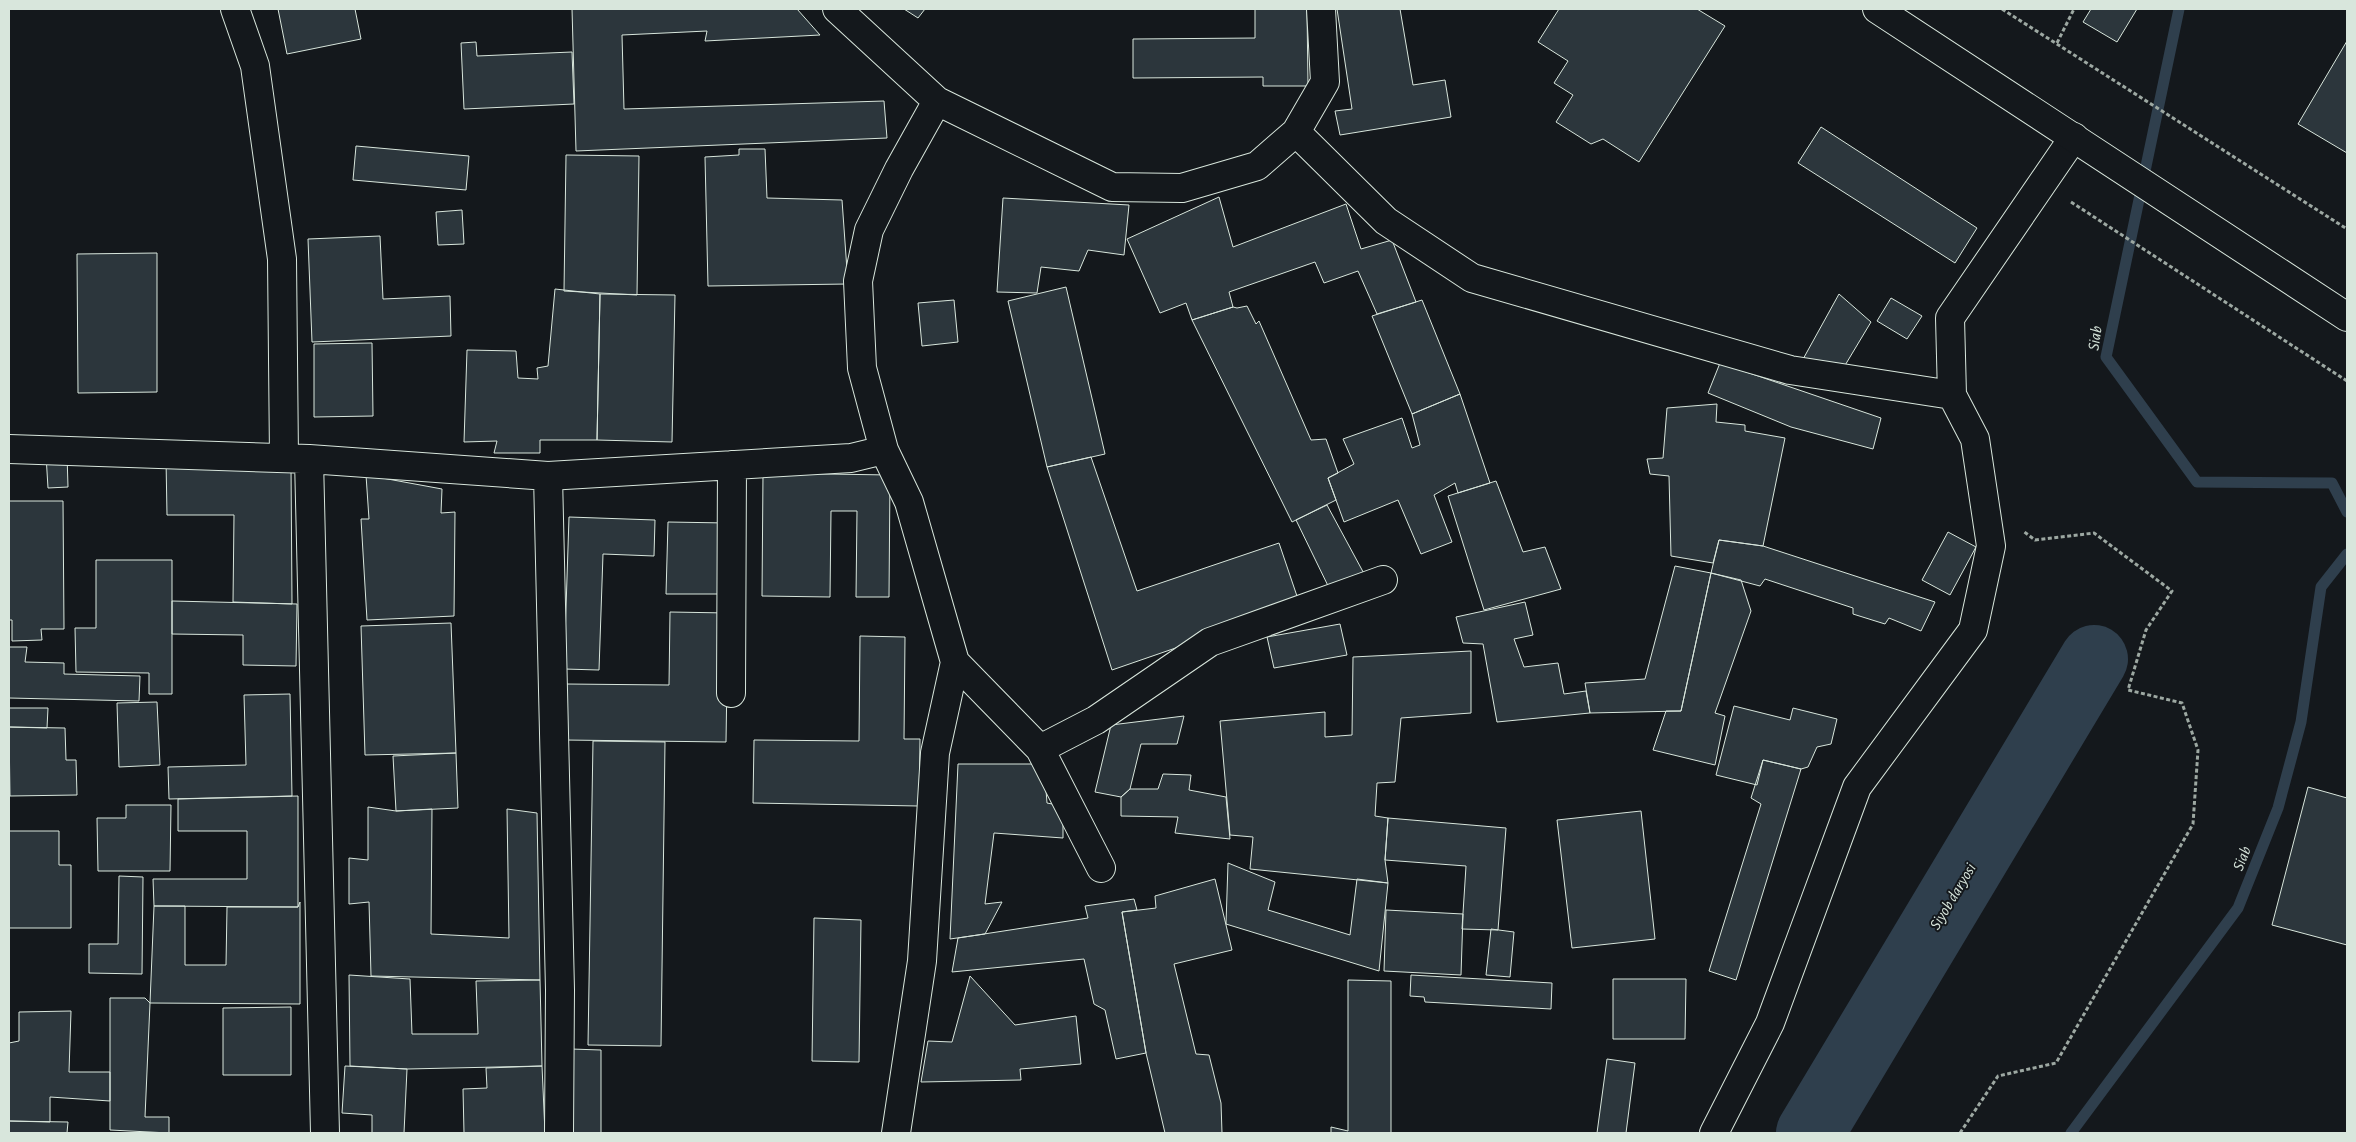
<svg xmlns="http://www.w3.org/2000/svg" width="2356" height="1142" font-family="'Alegreya Sans',sans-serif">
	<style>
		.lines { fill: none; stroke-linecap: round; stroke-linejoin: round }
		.stream { stroke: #2f3f4d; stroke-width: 11 }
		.river { stroke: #2f3f4d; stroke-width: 68 }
		.building { fill: #2c363c; stroke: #d8e6dc }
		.minor-casing { stroke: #d8e6dc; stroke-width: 30 }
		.major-casing { stroke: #d8e6dc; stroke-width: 30 }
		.path { stroke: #9da8a2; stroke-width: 3; stroke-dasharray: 4 2.5; stroke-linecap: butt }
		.minor { stroke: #14181c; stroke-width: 28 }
		.major { stroke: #14181c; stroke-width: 28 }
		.labels { text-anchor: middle; stroke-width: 4; stroke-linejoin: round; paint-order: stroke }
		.water-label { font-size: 16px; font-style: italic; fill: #d8e6dc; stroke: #14181c }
	</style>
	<rect width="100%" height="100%" fill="#14181c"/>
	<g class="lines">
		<!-- stream -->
		<path class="stream" d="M2179,9L2106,357L2197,482L2332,483L2347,512
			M2071,1133L2238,908L2278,808L2301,722L2321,587L2347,554"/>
		<!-- river -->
		<path class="river" d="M1810,1133L2094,659"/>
	</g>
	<!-- building -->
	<path class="building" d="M278,9H355L361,39L287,54Z
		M572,9H797L820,35L705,41L707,31L622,35L624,109L884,101L887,138L576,151Z
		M904,9H925L918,18Z
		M1255,9H1307L1308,86H1263V77L1133,78V39L1255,38Z
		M1337,9H1400L1413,85L1445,80L1451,117L1340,135L1335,111L1352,109Z
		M1559,9H1697L1725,26L1639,162L1603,139L1591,144L1556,122L1573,95L1554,83L1568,61L1538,42Z
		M2091,9H2137L2117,42L2083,22Z
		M2347,41V153L2298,124Z
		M476,42L477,56L572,52L574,104L464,109L461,43Z
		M1821,127L1977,228L1955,263L1798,163Z
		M356,146L469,156L466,190L353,180Z
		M739,149H765L767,198L842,200L848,284L708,286L705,157L739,155Z
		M566,155L639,156L637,295L564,291Z
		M1219,197L1233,247L1346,204L1361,249L1392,240L1416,302L1377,314L1358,271L1324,283L1315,262L1229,292L1233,307L1192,320L1186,303L1160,313L1127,239Z
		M1003,198L1129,205L1124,255L1088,250L1079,271L1041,267L1037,293L997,292Z
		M462,210L464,244L438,245L436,212Z
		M380,236L383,299L450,296L451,336L312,342L308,239Z
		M157,253V392L78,393L77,254Z
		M1066,287L1105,454L1047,467L1008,301Z
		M555,289L600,294L597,440H540V453H494L497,441L464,442L467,350L516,351L518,378L538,379L537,368L548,366Z
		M600,294L675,295L672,442L597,440Z
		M1839,294L1871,322L1844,367L1802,361Z
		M1891,298L1922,316L1907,339L1877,321Z
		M954,300L958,342L922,346L918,303Z
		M1422,300L1460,394L1412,414L1372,316Z
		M1247,306L1256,324L1259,321L1311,440L1326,439L1338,473L1328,478L1336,500L1292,522L1192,320L1233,307L1237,308Z
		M372,343L373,416L314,417V344Z
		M1720,363L1881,418L1873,449L1791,427L1708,393Z
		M1460,394L1490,483L1458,493L1455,483L1434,495L1452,542L1421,554L1398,500L1344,522L1328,478L1354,464L1343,439L1402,418L1412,448L1420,445L1412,414Z
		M1717,404L1716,422L1745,425V431L1785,438L1763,546L1719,540L1713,563L1671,556L1669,476L1650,474L1647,459L1663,458L1667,408Z
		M67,454L68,487L48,488L46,455Z
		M1091,457L1137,591L1279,543L1300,605L1112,670L1047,467Z
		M166,459L291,465L292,604L233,602L234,515H167Z
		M763,473L890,475L889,597H856L857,511H831L830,597L762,596Z
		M366,475L442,489L441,513L455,512L454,616L367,620L361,519H369Z
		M1496,481L1523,552L1545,547L1561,589L1484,610L1448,496Z
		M9,501H63L64,629H41L42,640L12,641V620H9Z
		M1327,505L1368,581L1332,594L1296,520Z
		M569,517L655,520L654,556L603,554L599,670L564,669Z
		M668,522L727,523L724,594H666Z
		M1948,532L1976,547L1950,595L1922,580Z
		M1719,540L1763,546L1935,602L1921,631L1889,618L1885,624L1853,614V608L1765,579L1760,586L1711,573Z
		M96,560H172V694H149V673L76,672L75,628H96Z
		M1675,566L1711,573L1681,711L1590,713L1585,683L1645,679Z
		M1711,573L1741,580L1751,611L1715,713L1725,716L1715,765L1653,750L1666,711H1681Z
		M172,601L297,604L296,666L243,665V635L172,634Z
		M1525,602L1533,635L1514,639L1524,667L1558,663L1564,694L1586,691L1590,713L1497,722L1483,644L1463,643L1456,617Z
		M670,612L728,613L726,742L565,740L566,684L669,685Z
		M451,623L456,753L365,755L361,626Z
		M1340,624L1347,655L1274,668L1267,637Z
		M860,636L905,637L904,739H920L919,806L753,803L754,740L859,741Z
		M9,647H27L25,662L64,663V674L140,676L139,701L9,698Z
		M1471,651V713L1401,718L1395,782L1377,783L1375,816L1388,818L1385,860L1388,883L1250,869L1253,837L1230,835L1220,721L1325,712V737L1352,735L1353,657Z
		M290,694L292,796L169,799L168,767L246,765L244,695Z
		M157,702L160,765L119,767L117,703Z
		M1734,706L1790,720L1793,708L1837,719L1831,744L1817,747L1808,767L1801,769L1763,760L1757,785L1716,775Z
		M9,708H48L47,728L9,727Z
		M1184,716L1177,744H1141L1130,789L1121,797L1095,792L1111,725Z
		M9,727L65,728L66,760H76L77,795L10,796Z
		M593,741L665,742L661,1046L588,1045Z
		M456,753L458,808L396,811L393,756Z
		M1763,760L1801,769L1736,980L1709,971L1761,804L1751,798Z
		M958,764H1044L1047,803L1063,806V838L994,833L985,904L1002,902L985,934L950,939Z
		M1163,774L1191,775L1189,790L1226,797L1230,839L1175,833L1178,817L1121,816V797L1130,789H1158Z
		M2308,787L2347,798V945L2272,925Z
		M298,796V907L154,906L153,879H247V831H178V799Z
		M126,805H171L170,871H98L97,818H126Z
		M368,807L396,811L432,809L431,934L509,938L507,809L537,813L540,980L371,976L369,902L349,904V858L368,860Z
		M1641,811L1655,939L1572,948L1557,820Z
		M1388,818L1506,828L1498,930L1462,929L1466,866L1385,860Z
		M9,831H59V865H71V928H9Z
		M1228,863L1275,882L1268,910L1350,935L1357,879L1388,883L1379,971L1226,924Z
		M119,876L143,877L142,974L89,973V944H118Z
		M1215,879L1232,950L1174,964L1196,1054L1209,1055L1221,1103L1222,1133H1165L1146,1053L1122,912L1156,908L1155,896Z
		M1134,899L1137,910L1122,912L1146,1053L1116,1059L1105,1010L1094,1004L1084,959L952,972L958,938L1088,918L1085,906Z
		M300,902V1004L150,1003L154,906H185V965H226L227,907H298Z
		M1386,910L1463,914L1461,975L1384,971Z
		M814,918L861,920L859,1062L812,1061Z
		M1491,929L1514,932L1510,977L1486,975Z
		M349,975L410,979L412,1034H478L476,981L540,980L542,1066L407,1069L350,1066Z
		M1411,975L1552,983L1551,1009L1425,1002L1424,997L1410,996Z
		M970,976L1015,1025L1076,1016L1081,1064L1020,1069L1021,1080L921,1082L928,1041L952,1042Z
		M1613,979H1686L1685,1039H1613Z
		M1348,980L1391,981V1133H1331V1127L1348,1131Z
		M110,998H145L150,1003L145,1117H169V1133L110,1130Z
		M291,1007V1075H223V1008Z
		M71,1011L69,1072H110V1101L50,1097V1122L9,1121V1043L19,1041V1012Z
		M571,1049L601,1050V1133H571Z
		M1607,1059L1635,1063L1626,1133H1597Z
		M345,1066L407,1069L404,1133H372V1115L342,1113Z
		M542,1066L545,1133H464L463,1089L487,1088L486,1068Z
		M9,1121L68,1122L67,1133H9Z"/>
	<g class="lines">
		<defs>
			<path id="minor" d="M235,9L255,66L282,259L284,458
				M837,9L937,101
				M1296,132L1386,221L1472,278L1790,370L1952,395
				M9,449L309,459L548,476L851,458L884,450L862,368L858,281L869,230L899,169L937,101L1112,187L1182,188L1257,166L1296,132L1325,82L1321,9
				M884,450L909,502L955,662L1040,749L1101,868
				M309,459L325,1133
				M548,476L560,990L559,1133
				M731,693L732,465
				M1040,749L1096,720L1210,642L1383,580
				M896,1133L922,961L935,753L955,662
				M1714,1133L1770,1023L1857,787L1973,630L1991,546L1975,439L1952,395L1950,318L2074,137"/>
			<path id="major" d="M1877,9L2347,317"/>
		</defs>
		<!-- minor casing -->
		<use href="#minor" class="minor-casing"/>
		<!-- major casing -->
		<use href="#major" class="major-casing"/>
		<!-- path -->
		<path class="path" d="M2002,9L2347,229
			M2057,43L2074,9
			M2071,202L2347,381
			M1960,1133L1998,1076L2056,1063L2193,824L2198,750L2182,703L2128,690L2146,630L2172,591L2094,533L2035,540L2023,531"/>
		<!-- minor -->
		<use href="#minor" class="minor"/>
		<!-- major -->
		<use href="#major" class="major"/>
	</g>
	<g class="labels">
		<!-- water labels -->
		<g class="water-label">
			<text transform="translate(2094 338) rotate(-82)" y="6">Siab</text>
			<text transform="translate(2241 858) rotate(-68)" y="6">Siab</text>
			<text transform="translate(1952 896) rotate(-59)" y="6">Siyob daryosi</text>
		</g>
	</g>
	<!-- border -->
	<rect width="2356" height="1142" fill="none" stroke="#d8e6dc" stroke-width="20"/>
</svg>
